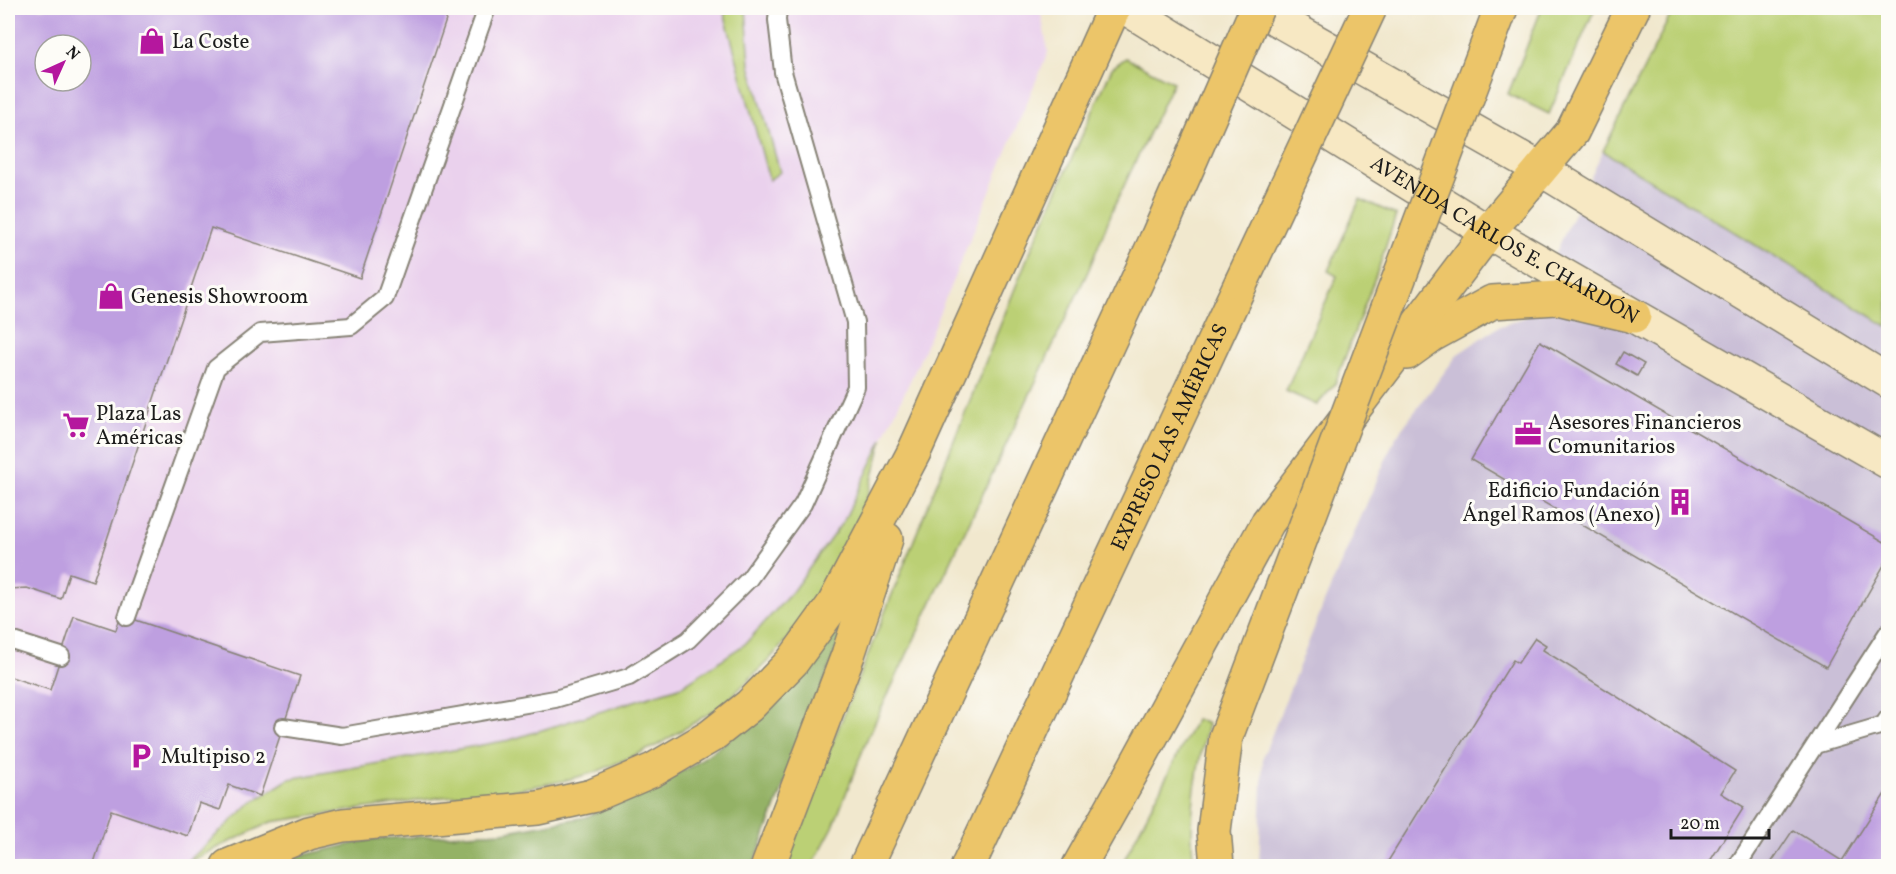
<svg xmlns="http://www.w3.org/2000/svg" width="1896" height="874" font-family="Vollkorn,serif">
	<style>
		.built { fill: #ead1ed; fill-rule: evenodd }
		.industrial { fill: #cabfd7 }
		.green { fill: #bbd074; stroke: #6c7648; stroke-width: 1.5 }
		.forest { fill: #94b266; stroke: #586741; stroke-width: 1.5 }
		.building { fill: #be9fe0; fill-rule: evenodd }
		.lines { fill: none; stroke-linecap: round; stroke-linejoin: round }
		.lane-casing { stroke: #868275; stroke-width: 20 }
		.secondary-casing { stroke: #868275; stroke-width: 36 }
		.highway-casing { stroke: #868275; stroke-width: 36 }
		.lane { stroke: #fff; stroke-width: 16 }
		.secondary { stroke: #f7e8c3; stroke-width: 33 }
		.highway { stroke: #ecc569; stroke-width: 33 }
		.highway-bridge-casing { stroke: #868275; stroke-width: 36; stroke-linecap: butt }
		.highway-bridge { stroke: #ecc569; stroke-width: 33 }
		.labels { text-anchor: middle; stroke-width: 6; stroke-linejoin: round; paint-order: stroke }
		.poi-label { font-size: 21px; fill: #1c1c1c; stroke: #fdfcf7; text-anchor: start }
		.street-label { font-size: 21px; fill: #1c1c1c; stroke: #fdfcf7 }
	</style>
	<rect width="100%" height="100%" fill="#fdfcf7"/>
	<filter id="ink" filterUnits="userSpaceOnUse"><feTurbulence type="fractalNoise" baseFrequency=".0167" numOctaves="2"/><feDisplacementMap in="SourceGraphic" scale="12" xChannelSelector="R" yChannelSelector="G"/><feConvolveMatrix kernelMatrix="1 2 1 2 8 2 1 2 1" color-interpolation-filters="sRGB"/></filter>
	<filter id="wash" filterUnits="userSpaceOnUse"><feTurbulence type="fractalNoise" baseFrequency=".008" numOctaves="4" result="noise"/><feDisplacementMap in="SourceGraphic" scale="24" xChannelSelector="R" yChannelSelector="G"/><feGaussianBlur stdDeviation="1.35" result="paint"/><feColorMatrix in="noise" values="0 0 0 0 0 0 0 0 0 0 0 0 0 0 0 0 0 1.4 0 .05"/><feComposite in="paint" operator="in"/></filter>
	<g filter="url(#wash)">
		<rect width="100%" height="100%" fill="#f1e8ce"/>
		<!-- built -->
		<path class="built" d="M8,8H1040L1048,52L918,364L844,520L792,592L745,644L682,686L510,740L289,779L251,803L182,866H8ZM45,45H81V81H45Z"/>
		<!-- industrial -->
		<path class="industrial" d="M1674,8H1888V866H1259L1263,757L1326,598L1395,438L1458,354L1498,327L1526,317L1603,151Z"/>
		<!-- green -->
		<path class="green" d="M723,8H746L750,65L780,172L769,180Z
			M1542,8H1595L1549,114L1508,94Z
			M1674,8H1888V327L1603,151Z
			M1126,58L1173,82L1113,209L1089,269L868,737L833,827L812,866H783L1026,261L1112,68Z
			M1360,199L1396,215L1379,267L1335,384L1317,405L1286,391L1337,276L1328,271Z
			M883,439L868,495L848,545L810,613L768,661L723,705L656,746L596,772L563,781L508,791L443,797L271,822L186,863L251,803L289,779L510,740L682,686L745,644L792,592L844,520Z
			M1196,719L1208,724C1196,769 1188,820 1194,866H1121Z"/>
		<!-- forest -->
		<path class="forest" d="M837,635H842L753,866H269L300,856L374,839L503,832L586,817L690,767L768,712L832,637Z"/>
		<g id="blocks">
			<!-- building -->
			<path class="building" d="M8,8H450L360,278L211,228L93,581L69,573L61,599L27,588L8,589ZM45,45H81V81H45Z
				M1540,341L1888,544V558L1826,667L1471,460Z
				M1623,352L1644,364L1637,376L1616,364Z
				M121,615L300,676L260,796L229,785L220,810L199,803L188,836L111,810L93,866H8V676L50,690L74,616L116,630Z
				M1535,638L1546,645L1543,650L1735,771L1721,793L1744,807L1707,866H1385L1513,660L1518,663Z
				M1888,789V866H1769L1793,830L1842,861Z"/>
		</g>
	</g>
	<g filter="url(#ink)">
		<use href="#blocks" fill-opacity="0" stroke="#868275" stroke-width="1.5"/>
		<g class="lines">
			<defs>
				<path id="lane" d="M127,617L216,368L260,333L351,326L385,298L487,8
					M8,639L61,656
					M283,727L342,736L555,699L629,677L688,640L749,579L803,504L856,387L855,322L783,72L777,20L778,8
					M1815,745L1883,725L1888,718
					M1737,866L1888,632"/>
				<g id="secondary">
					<path id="s1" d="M1126,8L1488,232L1888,462"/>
					<path d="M1257,8L1542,170L1888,381"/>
				</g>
				<g id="highway">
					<path d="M1407,353L1432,335L1492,302L1557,298L1634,316"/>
					<path d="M228,866L309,833L343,825L538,808L592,796L653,770L711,736L749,706L792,662L834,604L914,452L1114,8"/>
					<path d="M768,866L848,655L886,539"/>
					<path d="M866,866L1156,240"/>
					<path id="s2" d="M968,866L1241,283"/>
					<path d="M1079,866L1132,772L1268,522L1488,232L1572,132L1633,8"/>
					<path d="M1217,866L1214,831L1226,737"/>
				</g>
			</defs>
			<!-- lane casing -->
			<use href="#lane" class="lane-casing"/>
			<!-- secondary casing -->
			<use href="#secondary" class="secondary-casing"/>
			<!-- highway casing -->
			<use href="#highway" class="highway-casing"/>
			<!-- lane -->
			<use href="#lane" class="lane"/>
			<!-- secondary -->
			<use href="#secondary" class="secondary"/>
			<!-- highway -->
			<use href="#highway" class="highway"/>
			<defs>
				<path id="highway-bridge" d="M1156,240L1257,8
					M1241,283L1370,8
					M1226,737L1501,8"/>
			</defs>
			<!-- highway-bridge casing -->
			<use href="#highway-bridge" class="highway-bridge-casing"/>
			<!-- highway-bridge -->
			<use href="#highway-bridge" class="highway-bridge"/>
		</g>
	</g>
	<!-- icons -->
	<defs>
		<symbol id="shop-bare" viewBox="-9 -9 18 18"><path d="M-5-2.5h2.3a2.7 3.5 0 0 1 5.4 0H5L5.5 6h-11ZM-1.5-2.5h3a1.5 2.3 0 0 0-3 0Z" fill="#b5179e" stroke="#fdfcf7" stroke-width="2.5" paint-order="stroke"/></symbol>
		<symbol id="supermarket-bare" viewBox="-9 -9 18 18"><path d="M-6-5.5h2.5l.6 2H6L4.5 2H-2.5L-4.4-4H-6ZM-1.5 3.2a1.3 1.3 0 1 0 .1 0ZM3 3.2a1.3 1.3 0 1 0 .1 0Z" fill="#b5179e" stroke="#fdfcf7" stroke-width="2.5" paint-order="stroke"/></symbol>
		<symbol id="office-bare" viewBox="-9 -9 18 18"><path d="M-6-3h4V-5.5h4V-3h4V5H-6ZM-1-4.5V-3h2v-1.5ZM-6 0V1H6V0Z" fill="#b5179e" stroke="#fdfcf7" stroke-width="2.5" paint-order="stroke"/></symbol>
		<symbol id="building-bare" viewBox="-9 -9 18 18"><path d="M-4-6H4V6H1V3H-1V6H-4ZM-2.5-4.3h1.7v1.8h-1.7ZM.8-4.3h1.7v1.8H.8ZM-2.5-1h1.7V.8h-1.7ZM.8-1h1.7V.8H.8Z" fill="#b5179e" stroke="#fdfcf7" stroke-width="2.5" paint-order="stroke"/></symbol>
		<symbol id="parking-bare" viewBox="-9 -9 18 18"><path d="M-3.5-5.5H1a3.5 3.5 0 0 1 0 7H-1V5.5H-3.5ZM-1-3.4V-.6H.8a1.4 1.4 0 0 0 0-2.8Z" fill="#b5179e" stroke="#fdfcf7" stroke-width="2.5" paint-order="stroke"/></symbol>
	</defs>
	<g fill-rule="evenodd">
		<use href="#shop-bare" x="133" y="22" width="38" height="38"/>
		<use href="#shop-bare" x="92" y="277" width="38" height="38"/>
		<use href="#supermarket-bare" x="57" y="406" width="38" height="38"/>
		<use href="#office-bare" x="1509" y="415" width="38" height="38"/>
		<use href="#building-bare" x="1661" y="483" width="38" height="38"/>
		<use href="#parking-bare" x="122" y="737" width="38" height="38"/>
	</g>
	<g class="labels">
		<!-- poi labels -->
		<g class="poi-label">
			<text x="172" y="48">La Coste</text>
			<text x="131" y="303">Genesis Showroom</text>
			<text x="96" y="420">Plaza Las<tspan x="96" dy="24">Américas</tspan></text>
			<text x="1548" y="429">Asesores Financieros<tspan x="1548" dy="24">Comunitarios</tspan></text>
			<text x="1660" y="497" text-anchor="end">Edificio Fundación<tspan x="1660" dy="24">Ángel Ramos (Anexo)</tspan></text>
			<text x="161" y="763">Multipiso 2</text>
		</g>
		<!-- street labels -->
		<g class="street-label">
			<text dy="7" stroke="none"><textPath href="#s1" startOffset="444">AVENIDA CARLOS E. CHARDÓN</textPath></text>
			<text dy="7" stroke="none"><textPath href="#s2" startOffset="474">EXPRESO LAS AMÉRICAS</textPath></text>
		</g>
	</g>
	<!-- margin -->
	<rect width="1896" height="874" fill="none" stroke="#fdfcf7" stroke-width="30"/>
	<!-- north arrow -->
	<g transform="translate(63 63) rotate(45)"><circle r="28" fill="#fdfcf7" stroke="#a3a29f" stroke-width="1.5"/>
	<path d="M0-4.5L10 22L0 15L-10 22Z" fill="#b5179e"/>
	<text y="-9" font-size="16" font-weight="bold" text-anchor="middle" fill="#1c1c1c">N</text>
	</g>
	<!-- scale -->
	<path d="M1671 829v9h98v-9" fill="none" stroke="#1c1c1c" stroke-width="3"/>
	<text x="1680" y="829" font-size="18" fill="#1c1c1c" stroke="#fdfcf7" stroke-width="4.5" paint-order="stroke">20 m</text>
</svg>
